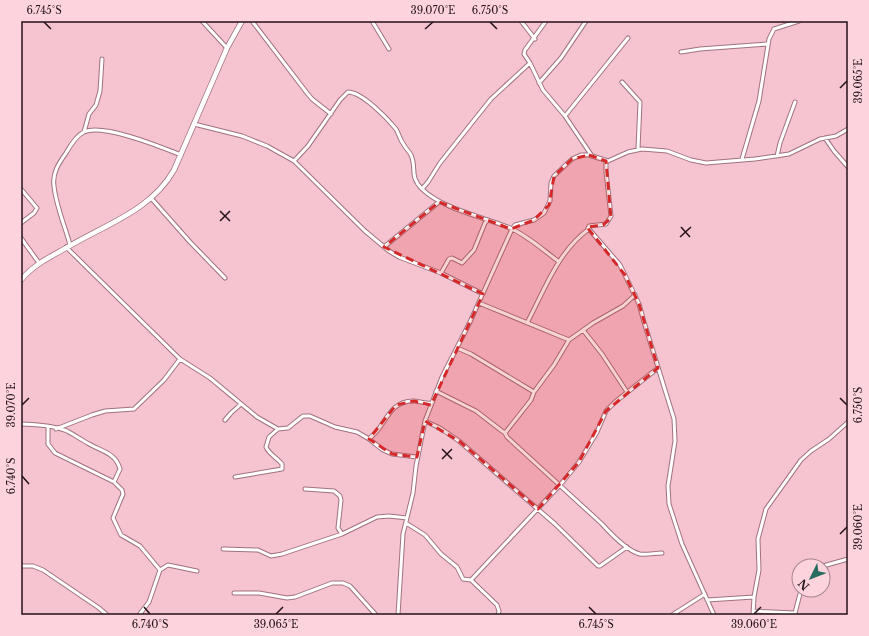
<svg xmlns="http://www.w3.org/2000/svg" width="869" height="636" font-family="'Libre Baskerville',serif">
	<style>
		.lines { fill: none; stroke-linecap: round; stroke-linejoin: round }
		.street-casing { stroke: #a0727f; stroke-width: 5 }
		.secondary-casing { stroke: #a0727f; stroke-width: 6 }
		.street { stroke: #fff; stroke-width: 3 }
		.secondary { stroke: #fff; stroke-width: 4.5 }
		.marked { fill: #d62828; fill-opacity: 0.2; stroke: #d62828; stroke-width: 3; stroke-dasharray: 8 5; stroke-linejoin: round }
		.ticks { fill: none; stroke: #241218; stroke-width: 1.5 }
		.neatline { fill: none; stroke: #241218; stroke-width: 1.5 }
		.ticks-label { font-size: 10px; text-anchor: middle; fill: #241218 }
	</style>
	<rect width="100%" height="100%" fill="#f6c3d1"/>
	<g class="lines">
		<defs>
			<path id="street" d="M202,21L227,48
				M252,21L307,93L312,99L331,114
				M372,21L389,49
				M521,21L535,39
				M546,21L525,50L524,54L530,63L543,90L565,116L592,156
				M681,52L700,49L767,44
				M622,82L640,102L638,149
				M539,83L561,58L586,21
				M565,116L628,38
				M194,124L242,136L267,146L294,161L365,231L389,251L399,257L441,273L483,294
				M84,132L89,114L96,105L100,91L102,59
				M825,138L834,151L848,167
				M777,156L780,143L795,102
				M742,159L759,101L769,39L774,29L799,21
				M294,161L308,146L340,100L348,92C362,92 387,118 396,129C399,134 400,140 404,145C406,149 409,151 411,155C417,169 409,176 422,189C444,210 482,216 510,228C528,236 543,250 558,261
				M606,161V172L611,216L606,224L589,226L588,228L620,265L639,304L644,322L674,419L675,441L668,486L669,504L682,544L714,615
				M21,189L37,208L34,213L21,223
				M422,189L428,182L440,163L475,119L491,99L530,63
				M151,198L190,242L225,278
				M21,238L39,263
				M70,245C65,226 56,206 54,186C52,173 59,163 66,153C70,146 77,135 84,132C103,123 161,147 181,155
				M66,247L180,359L210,378L257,417L278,429L288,428L303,416H310L335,427L357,432L369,439L383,450L392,454L417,457
				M384,247L439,202
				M441,273L449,259L452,258L462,263L474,250L485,223L488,220
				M479,303L569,340
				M527,323C544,291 558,251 589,229
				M583,330L602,354L627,392
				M457,348L471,354L534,392L531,400L505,433L507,437L602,524C611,534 627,551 640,554C647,555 655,553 662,553
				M436,391L476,411L502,431L505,433
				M534,392L554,365L569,340L593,323L623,306L635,295
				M225,420L231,413L240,405
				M425,421L440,428L459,441L555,524L598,566H600L627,547
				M21,424C34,424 55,426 67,431C75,435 83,441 91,445C104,452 116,454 120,469L114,482
				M48,426V444L55,453L114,482L122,490L123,494L113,518L121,535L140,546L160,570
				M56,429L92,415L105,411L134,409L164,380L180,359
				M369,439C373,435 377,432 380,427C389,414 395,401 413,401C420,401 425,404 432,403
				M235,477L282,469V464C277,458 269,454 266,447L269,437L278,429
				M305,489L334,491L340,496L341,500L338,528L342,534
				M406,523L425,535L441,554L457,567L463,579L471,580L497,605L499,611L498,615
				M223,549L258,550L271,556L282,554L342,534L377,517L389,516L407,518
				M21,566H33L43,570L99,608L107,615
				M823,566L848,559
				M471,580L560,485L579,462L597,432L606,411L615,402L658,368
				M234,593H259L287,598L295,597L332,583H343L350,586L376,615
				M707,600L754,597
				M753,611L795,613L801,590
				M139,615L149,602L160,570L168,565L197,571
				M398,615L403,534L413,493L416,466L425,421L442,377L470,322L512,229L515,225L534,220L544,213L550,201L551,183L554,176L572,159L581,155H589L608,161L628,152L642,149L667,151L691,160L706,163L755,159L789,154L820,139L836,136L848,129
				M672,615L705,594
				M753,615L754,597L759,570L758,539L766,509L801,460L811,451L829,439L848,422"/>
			<path id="secondary" d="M21,280C33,265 50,257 66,248C104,225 151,211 174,170L227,48L242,21"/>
		</defs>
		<!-- street casing -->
		<use href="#street" class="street-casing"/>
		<!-- secondary casing -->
		<use href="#secondary" class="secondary-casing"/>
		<!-- street -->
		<use href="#street" class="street"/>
		<!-- secondary -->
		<use href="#secondary" class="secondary"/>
	</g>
	<!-- marked area -->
	<path class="marked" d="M589,155L606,161L611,218L603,225L587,227L625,275L639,304L658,368L606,411L579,462L538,509L459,441L425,421L417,457L392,454L369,439L396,405L414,401L431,405L483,294L384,247L439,202L511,229L534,220L549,205L554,176L572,159Z"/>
	<!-- ticks -->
	<path class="ticks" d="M44,22L51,29M490,22L497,29M425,29L433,22M840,88L847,81M220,211L230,221M220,221L230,211M681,227L690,237M680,237L691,227M840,398L847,405M22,405L29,398M442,449L452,459M442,459L452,449M22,476L29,484M840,534L847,527M144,607L150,614M589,607L596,614M276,614L283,607M754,614L761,607"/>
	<!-- border -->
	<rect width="869" height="636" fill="none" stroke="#fdd3de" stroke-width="44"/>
	<!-- north arrow -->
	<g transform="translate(811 578) rotate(227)"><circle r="19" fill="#fdd3de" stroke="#a6868f"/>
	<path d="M0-3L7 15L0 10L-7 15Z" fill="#266c60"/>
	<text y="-6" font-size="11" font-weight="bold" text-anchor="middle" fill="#241218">N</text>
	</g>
	<rect x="22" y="22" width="825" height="592" class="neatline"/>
	<g class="ticks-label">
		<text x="44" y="14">6.745°S</text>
		<text x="433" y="14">39.070°E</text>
		<text x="490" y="14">6.750°S</text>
		<text transform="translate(858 81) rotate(-90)" y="4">39.065°E</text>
		<text transform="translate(11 405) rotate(-90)" y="4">39.070°E</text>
		<text transform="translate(858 405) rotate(-90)" y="4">6.750°S</text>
		<text transform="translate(11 476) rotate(-90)" y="4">6.740°S</text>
		<text transform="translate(858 527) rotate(-90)" y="4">39.060°E</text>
		<text x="150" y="628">6.740°S</text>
		<text x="276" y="628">39.065°E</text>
		<text x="596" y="628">6.745°S</text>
		<text x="754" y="628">39.060°E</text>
	</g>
</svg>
